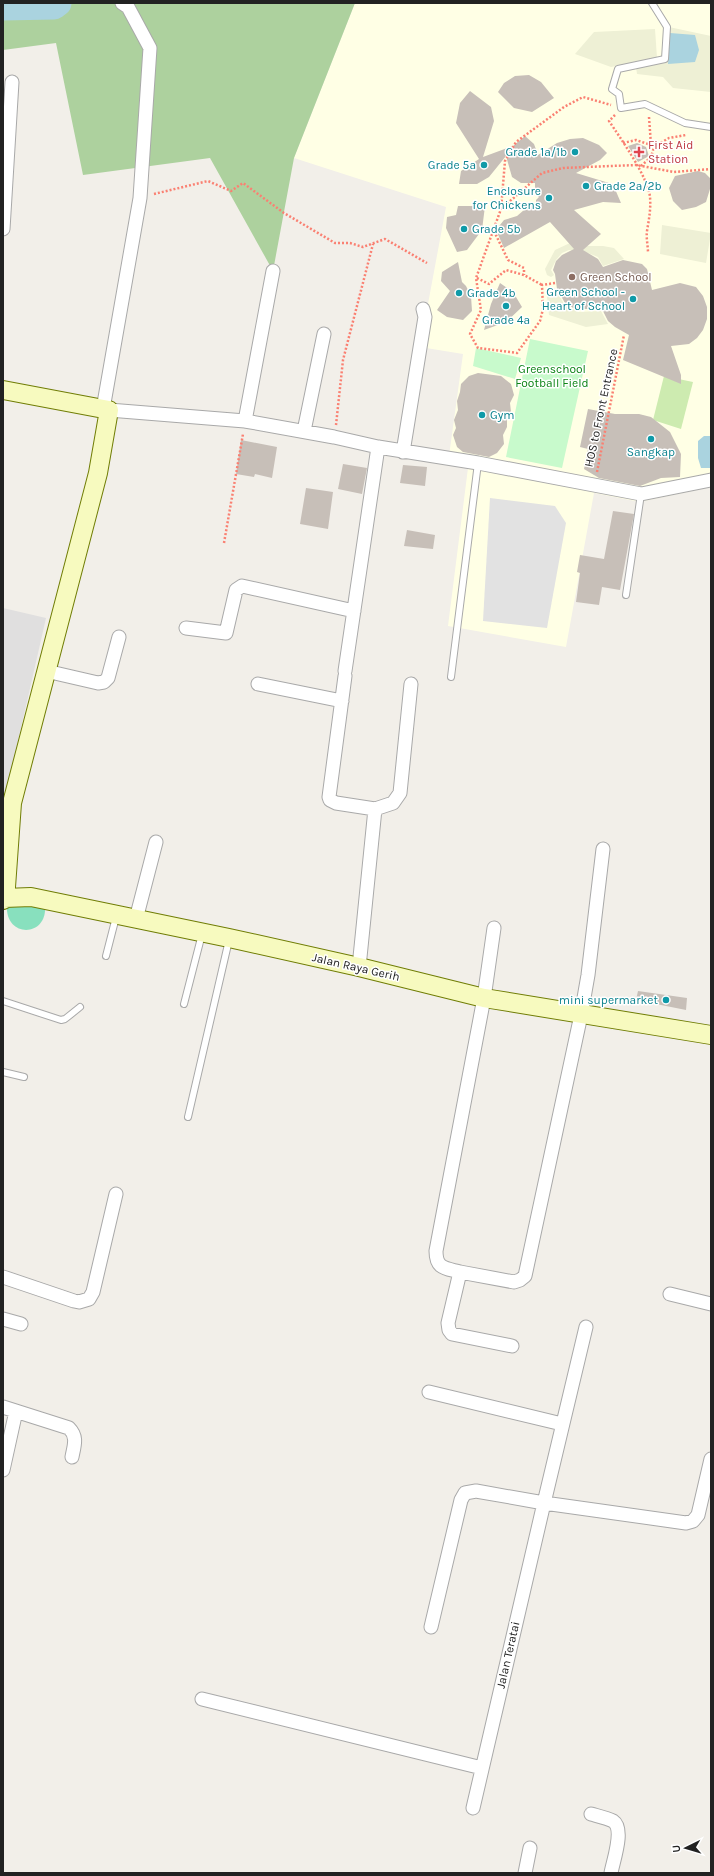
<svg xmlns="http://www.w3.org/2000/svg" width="714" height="1876" font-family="Karla,sans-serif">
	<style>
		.residential { fill: #e0dfdf }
		.education { fill: #ffffe5 }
		.farmland { fill: #eef0d5 }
		.grass { fill: #cdebb0 }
		.forest { fill: #add19e }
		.park { fill: #c8facc }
		.pitch { fill: #88e0be }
		.parking { fill: #e2e2e2 }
		.water { fill: #aad3df }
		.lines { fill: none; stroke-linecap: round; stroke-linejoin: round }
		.river { stroke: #aad3df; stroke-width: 27 }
		.building { fill: #c7bfb8 }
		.lane-casing { stroke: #a9a9a9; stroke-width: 8 }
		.street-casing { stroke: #a9a9a9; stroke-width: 15 }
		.secondary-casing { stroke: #707d05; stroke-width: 20 }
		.path { stroke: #fa8072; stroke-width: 2.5; stroke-dasharray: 2 2; stroke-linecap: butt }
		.lane { stroke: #fff; stroke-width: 6 }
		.street { stroke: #fff; stroke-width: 13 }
		.secondary { stroke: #f7fabf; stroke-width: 18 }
		.culture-dot { fill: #0f9aa8; stroke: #fff; stroke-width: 1.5 }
		.health-dot { fill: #e0444e; stroke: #fff; stroke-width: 1.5 }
		.education-dot { fill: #8d6e63; stroke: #fff; stroke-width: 1.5 }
		.labels { text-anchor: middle; stroke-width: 3; stroke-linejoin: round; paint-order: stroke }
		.health-label { font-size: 12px; fill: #be3a42; stroke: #fff; text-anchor: start }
		.culture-label { font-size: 12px; fill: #0d838f; stroke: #fff; text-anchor: end }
		.education-label { font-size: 12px; fill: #785e54; stroke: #fff; text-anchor: start }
		.park-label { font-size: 12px; fill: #0c8416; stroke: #fff }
		.street-label { font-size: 12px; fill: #222; stroke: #fff }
	</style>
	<rect width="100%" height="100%" fill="#f2efe9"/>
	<!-- residential -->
	<path class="residential" d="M3,608L46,618L3,807Z"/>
	<!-- education -->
	<path class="education" d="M355,3H711V487L640,502L594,493L566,647L448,626L469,460L449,456L463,354L420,347L446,207L294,158Z"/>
	<!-- farmland -->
	<path class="farmland" d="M669,27L711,36V92L673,88L663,77L637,74L636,67L666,60Z
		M655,29L657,58L611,67L575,54L594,32Z
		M662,225L711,233L706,263L660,254Z
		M570,243L578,246H603L614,248L624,259L603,266L598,257L588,253L569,250L562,253L556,260L551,270L554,275L551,277L547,275L545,269L555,250Z
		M555,288L564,304L578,312L601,311L608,324L586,327L549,315L547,297Z"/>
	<!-- grass -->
	<path class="grass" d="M664,376L693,382L681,429L653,420Z"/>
	<!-- forest -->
	<path class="forest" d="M3,3H355L294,158L273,271L210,158L83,175L56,43L3,50Z"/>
	<!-- park -->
	<path class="park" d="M530,339L588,351L562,468L506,457Z
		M476,348L521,358L515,379L473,366Z"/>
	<!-- pitch -->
	<path class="pitch" d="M45,905C48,938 5,938 7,906Z"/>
	<!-- parking -->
	<path class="parking" d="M490,498L555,506L566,523L547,628L483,621Z"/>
	<!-- water -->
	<path class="water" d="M670,33L695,35L699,50L695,62L668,64Z
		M704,436H711V466L710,468H701L698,458V441Z"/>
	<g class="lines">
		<!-- river -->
		<path class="river" d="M3,7L54,6L58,3"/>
	</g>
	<!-- building -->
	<path class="building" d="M529,75L541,82L554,98L532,112L514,108L498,92L504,83L515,76Z
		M470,91L491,107L494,121L483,157L513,146L525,136L534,144L538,155L557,143L570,139L583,138L599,145L607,153L600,160L576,173L609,183L615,189L621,203L603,202L574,210L601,234L583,250L598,259L603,267L623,260L642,264L647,269L652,290L680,283L696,287L703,296L707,307V319L703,330L697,338L689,344L671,346L681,375V384L623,360L629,335L615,327L608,321L602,309H575L565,303L557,289L555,274L553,270L556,261L562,255L574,249L550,222L504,248L496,230L504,220L517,216L531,204H536V200L539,197L535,194V183H521L512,177L506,156L489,177L477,184H459L461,171L479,159L456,123L460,103Z
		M637,143L646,147L649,156L638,162L628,146Z
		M698,171L705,173L710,178V189L706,202L696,207L682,210L673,201L669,188L675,176Z
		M458,206H485L482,230L467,250L457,252L446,228L447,217L456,215Z
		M458,262L462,282L466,286L471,296L472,311L463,320L447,317L437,310L450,291L441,281L442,272Z
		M500,283L513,292L522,307L506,322L484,330L491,304Z
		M478,373L501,376L511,384L514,395L510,403L511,412L507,418V427L503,435L504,444L497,453L489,457L463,452L457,447L453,435L456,428L454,420L458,410L457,401L460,392L461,384L469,376Z
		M588,409L615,414H639L651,417L670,432L681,454L680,477L661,478L640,486L599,478L584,469L588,449L580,447Z
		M241,440L277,447L272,478L255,474L254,477L236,474Z
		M343,464L367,468L362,494L338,489Z
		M403,465L427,467L425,486L400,483Z
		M306,488L333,492L328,529L300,524Z
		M613,511L634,514L620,590L602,587L599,605L576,602L580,573L577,572L580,555L604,559Z
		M407,530L435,535L433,549L404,546Z
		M638,991L687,998L686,1010L636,1000Z"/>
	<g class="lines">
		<defs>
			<path id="lane" d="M652,3L667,27L665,59L618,69L612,89L619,94L621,108L645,104L685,123L711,127
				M626,595L641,494
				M451,677L478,463
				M106,956L116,917
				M3,1001L61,1020L65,1019L80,1007
				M184,1004L202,934
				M3,1072L24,1077
				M188,1117L229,940"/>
			<path id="street" d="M3,229L12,82
				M103,409L140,198L150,48L128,7L122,3
				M109,410L245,421L334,437L378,447L478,463L641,494L711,480
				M245,421L273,271
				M304,431L324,334
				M403,452L425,317L423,309
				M186,628L226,633L236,590L242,586L354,611
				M46,671L98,683L104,682L108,678L119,637
				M345,671L378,447
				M345,676L329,797L330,800L336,803L375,809L359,967
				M258,684L342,701
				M375,809L393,803L400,793L411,684
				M136,919L156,842
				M460,1272C445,1268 436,1269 436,1251L484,998L494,928
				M3,1277L74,1301L79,1302L89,1299L93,1292L116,1194
				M670,1294L711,1304
				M3,1319L21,1324
				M512,1346L452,1334L449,1330L448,1323L460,1272L514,1282L520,1280L525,1276L581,1015L588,975L603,849
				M429,1392L562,1424
				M3,1407L69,1428C78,1437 74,1446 72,1457
				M3,1470L16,1411
				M431,1627L461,1500L465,1493L476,1491L544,1503L586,1327
				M202,1699L482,1768
				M473,1808L544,1503L686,1523L693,1521L698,1515L711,1459
				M591,1814C598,1816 607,1818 613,1821C625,1829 613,1861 611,1873
				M525,1873L530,1848"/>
			<path id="secondary" d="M3,390L109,410L98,473L12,803L6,887L4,898
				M3,900L4,898L31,897L229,938L359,967L484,998L711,1035"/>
		</defs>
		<!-- lane casing -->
		<use href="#lane" class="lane-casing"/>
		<!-- street casing -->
		<use href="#street" class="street-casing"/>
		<!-- secondary casing -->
		<use href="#secondary" class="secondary-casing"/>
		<!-- path -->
		<path class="path" d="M615,115L609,121C621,139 648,177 650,197C651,209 649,219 647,231C646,238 648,246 648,253
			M649,117L651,145
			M623,143L636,140L651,145
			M654,147L669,138L686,135
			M641,166L651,157L654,147
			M154,194L208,181L231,191L243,183L284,213L335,243H350L363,247L385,239L427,263
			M501,209L542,173L563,168L636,165L674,172L711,169
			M494,231L508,260L524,268V275
			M477,278L489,284L506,270L524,275L542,285
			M555,283L542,285L543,309L540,321L517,353L478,348L470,334L481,310L476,278L501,209L505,161L516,142L564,107L583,97L611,105
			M336,425L343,360L373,244
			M597,472L624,335
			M224,543L243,434"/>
		<!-- lane -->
		<use href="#lane" class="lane"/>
		<!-- street -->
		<use href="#street" class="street"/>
		<!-- secondary -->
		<use href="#secondary" class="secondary"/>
	</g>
	<!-- markers -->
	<g class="culture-dot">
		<circle cx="575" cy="152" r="4"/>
		<circle cx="484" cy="165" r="4"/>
		<circle cx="586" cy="186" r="4"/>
		<circle cx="549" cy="198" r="4"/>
		<circle cx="464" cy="229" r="4"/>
		<circle cx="459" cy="293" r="4"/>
		<circle cx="633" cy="299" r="4"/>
		<circle cx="506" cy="306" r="4"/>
		<circle cx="482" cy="415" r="4"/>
		<circle cx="651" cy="439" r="4"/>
		<circle cx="666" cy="1000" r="4"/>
	</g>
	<path class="health-dot" d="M637 146h4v4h4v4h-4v4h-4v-4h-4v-4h4z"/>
	<circle class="education-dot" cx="572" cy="277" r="4"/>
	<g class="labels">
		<!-- health labels -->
		<g class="health-label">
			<text x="648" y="149">First Aid<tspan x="648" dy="14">Station</tspan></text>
		</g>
		<!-- culture labels -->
		<g class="culture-label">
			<text x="567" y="156">Grade 1a/1b</text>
			<text x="476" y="169">Grade 5a</text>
			<text x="594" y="190" text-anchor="start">Grade 2a/2b</text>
			<text x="541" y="195">Enclosure<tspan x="541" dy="14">for Chickens</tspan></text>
			<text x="472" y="233" text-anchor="start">Grade 5b</text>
			<text x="625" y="296">Green School -<tspan x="625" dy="14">Heart of School</tspan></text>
			<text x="467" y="297" text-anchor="start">Grade 4b</text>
			<text x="506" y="324" text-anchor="middle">Grade 4a</text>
			<text x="490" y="419" text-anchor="start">Gym</text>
			<text x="651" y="456" text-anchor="middle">Sangkap</text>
			<text x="658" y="1004">mini supermarket</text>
		</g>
		<!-- education labels -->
		<g class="education-label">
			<text x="580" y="281">Green School</text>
		</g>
		<!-- park labels -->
		<g class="park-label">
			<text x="552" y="373">Greenschool<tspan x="552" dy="14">Football Field</tspan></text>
		</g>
		<!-- street labels -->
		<g class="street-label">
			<text transform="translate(601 408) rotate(-78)" y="4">HOS to Front Entrance</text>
			<text transform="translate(356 967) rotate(13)" y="4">Jalan Raya Gerih</text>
			<text transform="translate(508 1655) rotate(-77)" y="4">Jalan Teratai</text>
		</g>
	</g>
	<!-- border -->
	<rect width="714" height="1876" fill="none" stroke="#222222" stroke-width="8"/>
	<!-- north arrow -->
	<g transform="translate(686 1848) rotate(265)" stroke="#ffffff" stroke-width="3" paint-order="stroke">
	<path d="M0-3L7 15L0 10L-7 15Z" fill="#222222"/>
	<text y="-6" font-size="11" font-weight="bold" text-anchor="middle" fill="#222222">U</text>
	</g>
</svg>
